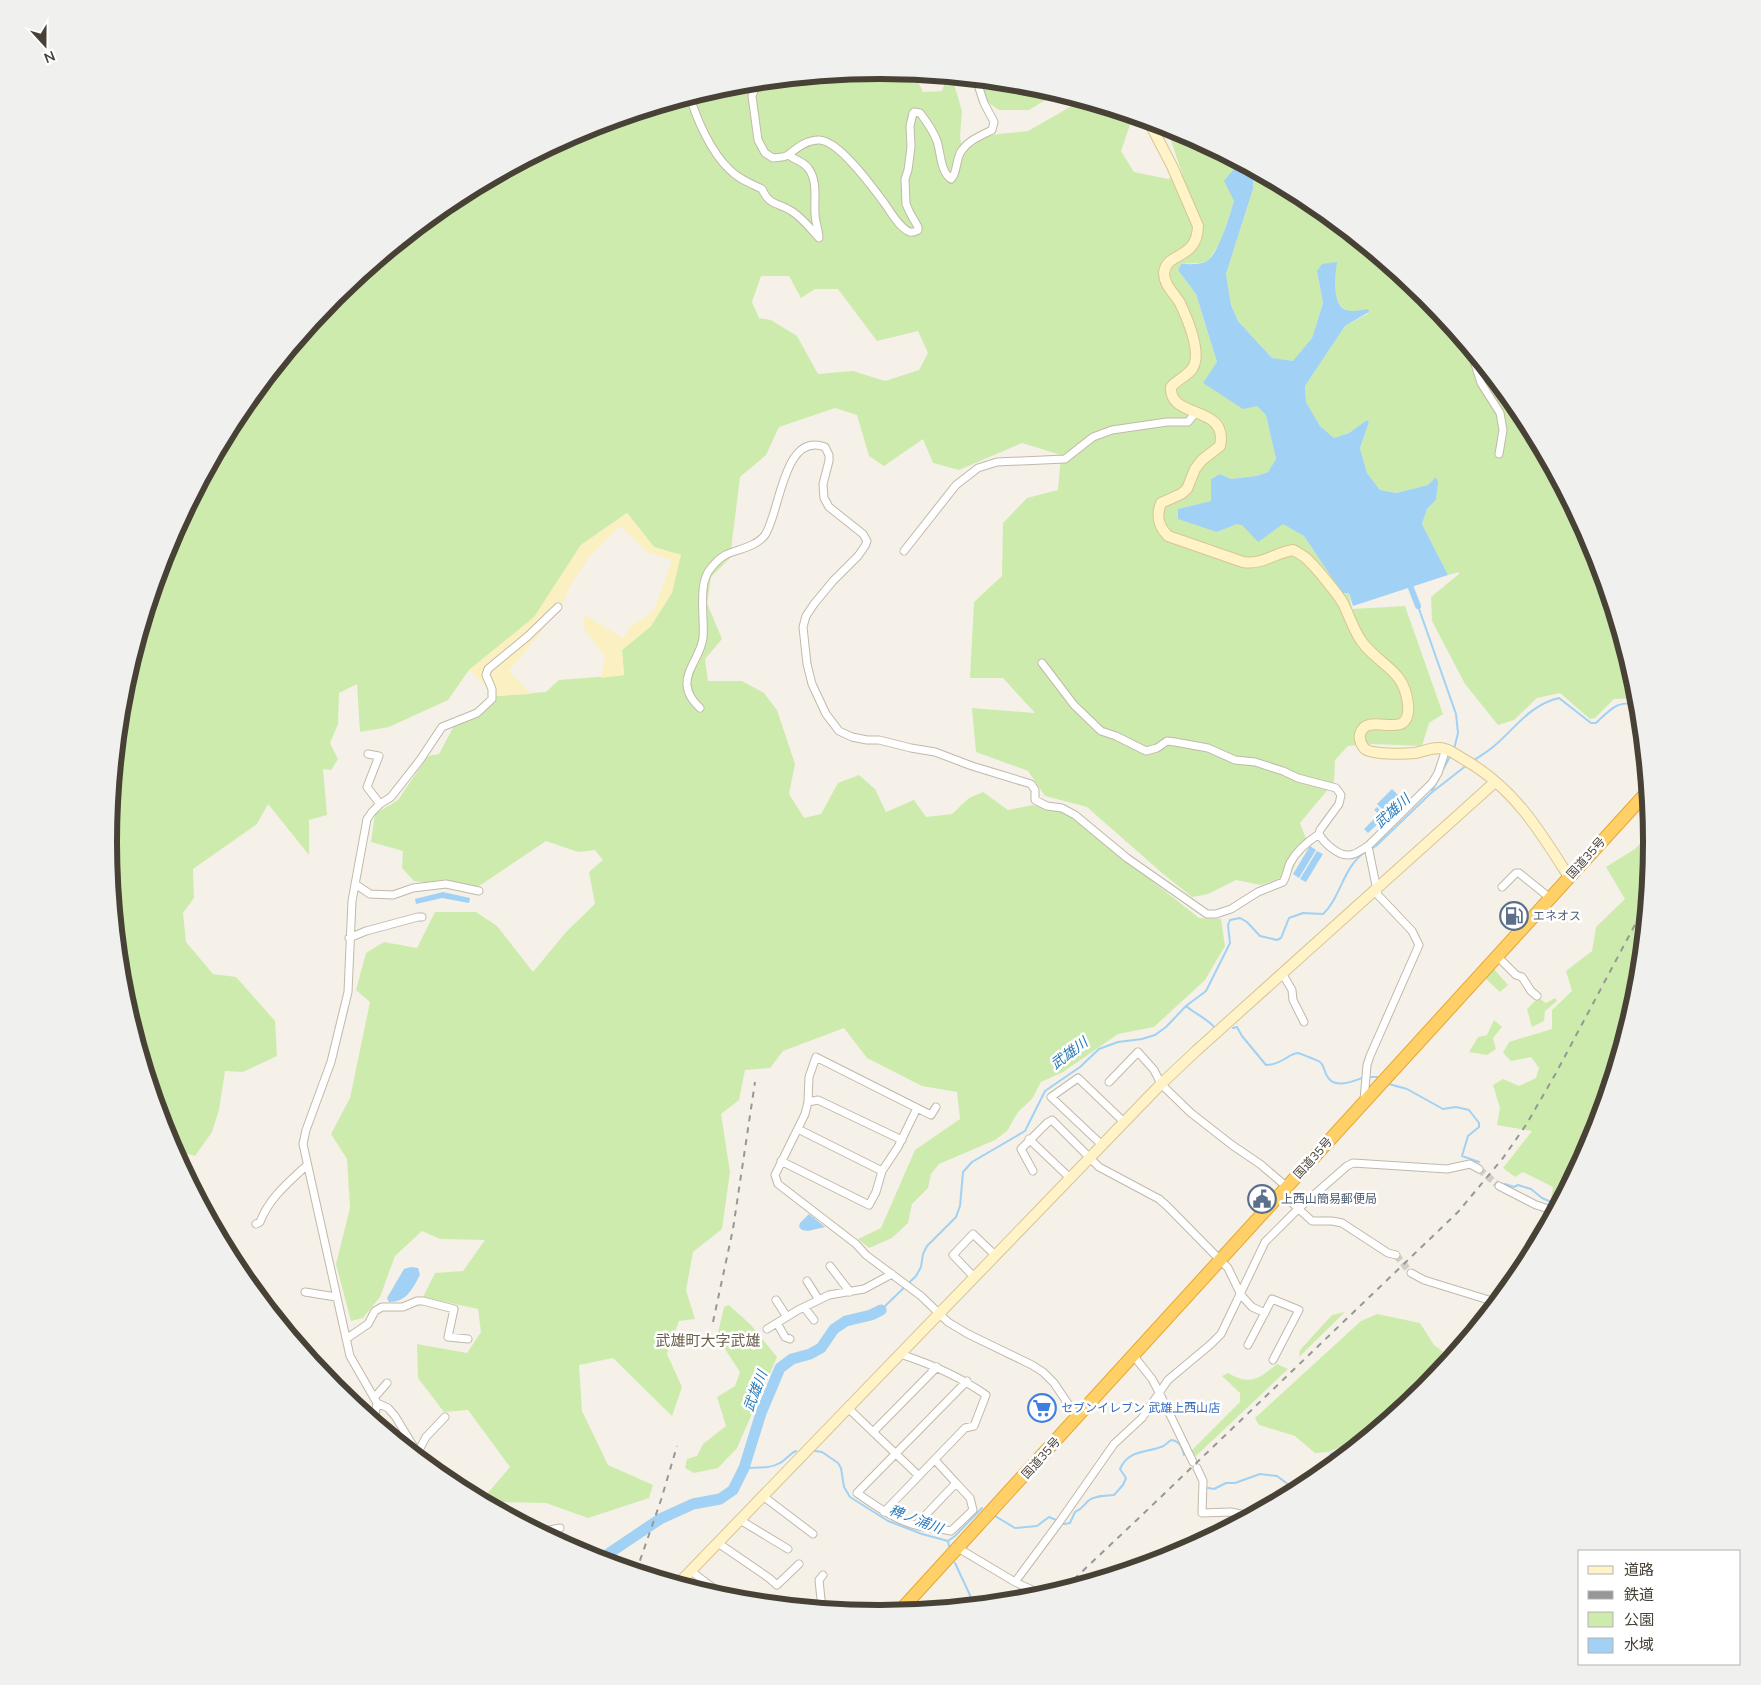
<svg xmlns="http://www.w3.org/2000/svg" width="1761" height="1685" font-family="Mulish,'Noto Sans JP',sans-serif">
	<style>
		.green { fill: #ceebae; fill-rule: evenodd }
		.sand { fill: #faf0c2 }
		.water { fill: #a1d1f4 }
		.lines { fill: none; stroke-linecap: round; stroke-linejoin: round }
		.stream { stroke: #a1d1f4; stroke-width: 2 }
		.canal { stroke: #a1d1f4; stroke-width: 6 }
		.river { stroke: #a1d1f4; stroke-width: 11 }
		.street-tunnel { stroke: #d2cec4; stroke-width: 7; stroke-dasharray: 7 3.5; stroke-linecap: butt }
		.street-casing { stroke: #c1b9a9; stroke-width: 9 }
		.secondary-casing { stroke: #d7c695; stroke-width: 12 }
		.highway-casing { stroke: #e6a730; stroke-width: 14 }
		.street { stroke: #fff; stroke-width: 7 }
		.secondary { stroke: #fff3c7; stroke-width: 10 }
		.highway { stroke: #ffd068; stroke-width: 12 }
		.rail { stroke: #979797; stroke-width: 2; stroke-dasharray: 6 6; stroke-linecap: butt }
		.labels { text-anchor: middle; stroke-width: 5; stroke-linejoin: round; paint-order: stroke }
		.street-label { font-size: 12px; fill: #484136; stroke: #fff }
		.service-label { font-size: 12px; fill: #4e5e75; stroke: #fff; text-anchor: start }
		.shop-label { font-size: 12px; fill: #366cbe; stroke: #fff; text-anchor: start }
		.water-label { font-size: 14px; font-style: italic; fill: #287abb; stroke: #fff }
		.quarter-label { font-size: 15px; fill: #6c604c; stroke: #fff }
		.rim { fill: none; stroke: #484136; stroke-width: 6 }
	</style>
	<rect width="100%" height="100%" fill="#f5f1e8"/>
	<!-- green -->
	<path class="green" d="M880,70L914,73L923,92L942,91L946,80L945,76L952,77L962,111L960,137L963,152L989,135L1028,131L1077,103L1085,101L1133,116L1121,151L1134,172L1168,179L1182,173L1169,135L1177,129L1243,165H1237L1234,201L1221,241L1208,261L1200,263L1181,264L1178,270L1196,294L1217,362L1266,415L1276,459L1268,472L1256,476L1231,479L1220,474L1211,479V501L1179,509L1217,532L1237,524L1283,523L1304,536L1342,593H1349L1352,609L1405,606L1443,714L1429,723L1422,746L1372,744L1348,746L1335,760L1334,782L1300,823L1306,839L1291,874L1261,885L1236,880L1208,894L1192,897L1162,873L1087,807L1045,796L1028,771L976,752L972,708L1035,713L1003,678H970L974,602L1002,576L1003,523L1027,498L1058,490L1061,455L1022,443L959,470L933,463L923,439L884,466L869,456L857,415L835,408L779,427L766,455L740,477L730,558L711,577L707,603L722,639L705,659L708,681H742L764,693L777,710L795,764L789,794L804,818L821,814L838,783L859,775L875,789L886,812L914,800L926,817L952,814L969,798L983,792L1008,810L1033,805L1066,813L1199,918L1221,919L1225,946L1205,980L1154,1027L1118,1034L1063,1072L1041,1082L1032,1099L1018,1112L1007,1131L995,1140L939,1164L931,1174L928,1188L912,1204L908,1223L892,1238L869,1248L858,1239L881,1228L915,1150L960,1119L957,1092L922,1086L867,1058L844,1028L783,1051L770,1068L745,1070L739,1100L721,1114L730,1172L722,1229L693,1252L686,1290L695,1319L679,1321L667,1354L682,1387L672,1416L613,1358L579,1365L582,1411L608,1465L653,1485L649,1498L588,1518L546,1503L499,1502L490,1505L481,1501L510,1467L468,1410L444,1412L418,1378L417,1344L467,1353L481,1332L478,1309L423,1297L435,1273L463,1271L485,1240L440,1239L422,1231L395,1256L380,1297L363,1318L351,1321L336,1264L350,1208L347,1159L331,1134L350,1098L370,1002L356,990L366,953L384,942L417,948L435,912H476L497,926L533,972L566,932L595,904L589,872L603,860L595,850L578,852L546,841L476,888L414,881L402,868L403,851L371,842L375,814L398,800L428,756L439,754L456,722L482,713L497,696L546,692L559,680L624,675L622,650L651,626L681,555L654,547L627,513L581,545L534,618L469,670L448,700L389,727L360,732L357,684L339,693L338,724L330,743L338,759L331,770L323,769L327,815L309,820V855L268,804L257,824L193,869L194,898L183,913L186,942L213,974L236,977L275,1021L277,1056L243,1072L225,1071L219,1110L212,1132L195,1156L182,1152L178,1159L169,1142L172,1140L175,1129L153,1074L147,1072L123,993L108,842L123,692L167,547L238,413L334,296L452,200L585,129L730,85ZM761,276H789L801,298L815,289H838L877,341L918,331L928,353L919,370L885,381L853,371L818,374L797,336L771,320L759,318L752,302Z
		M980,80L1031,85L1057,93L1029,110H999L987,102Z
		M1253,170L1310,200L1427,296L1523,414L1594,547L1639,698L1614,699L1595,718L1590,719L1560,693L1537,698L1514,720L1498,725L1465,684L1432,621L1431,597L1459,574V572L1448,575L1422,524L1427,509L1436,500L1437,477L1428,485L1396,493L1380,490L1367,473L1360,448L1369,422L1367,420L1349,433L1334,438L1320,426L1306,402L1305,386L1345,326L1369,313C1363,312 1354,313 1348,311C1330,303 1335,279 1336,263L1317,271L1323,303L1312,338L1293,362L1272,358L1238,321L1231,305L1226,274L1253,189Z
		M1652,830L1653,843L1638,993L1594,1138L1560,1203L1551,1199L1553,1187L1523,1172L1515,1177L1503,1168L1532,1131L1497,1125L1500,1108L1493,1085L1503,1079L1519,1086L1536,1078L1539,1068L1531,1057L1511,1061L1503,1053L1509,1042L1552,1029V1010L1572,991L1566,971L1592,951L1596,927L1625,899L1606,867L1635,849Z
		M1493,968L1508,985L1500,992L1484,977Z
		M1538,998L1546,1003L1555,998L1557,1001L1545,1011L1544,1021L1532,1027L1527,1009Z
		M1494,1020L1502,1027L1493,1038L1496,1049L1487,1055L1469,1052L1478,1037L1487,1035Z
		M729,1305L751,1325L777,1357L737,1448L718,1468L694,1473L685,1468L687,1459L697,1456L703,1444L726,1426L717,1397L735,1386L740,1372L717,1337L724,1307Z
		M1345,1312L1299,1357L1300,1350L1332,1315Z
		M1377,1314L1420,1323L1434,1345L1452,1358L1427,1389L1362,1442L1354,1441L1329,1452L1315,1453L1295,1436L1259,1425L1255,1418L1361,1321Z
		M1277,1364L1288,1369L1196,1456L1191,1451L1240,1402V1393L1222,1376L1228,1373C1251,1386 1258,1379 1277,1364Z"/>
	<!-- sand -->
	<path class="sand" d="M627,513L654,547L681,555L672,593L651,626L622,650L624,675L601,678L605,657L586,632L583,623L585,615L623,638L631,626L653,612L672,560L649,553L620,526L590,556L570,586L561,607L509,671L531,694L497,696L469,670L534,617L581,545Z"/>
	<!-- water -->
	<path class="water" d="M1237,165H1243L1253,170V189L1226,274L1231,305L1238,321L1272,358L1293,361L1312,338L1323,303L1317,271L1322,264L1337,262C1335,276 1330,311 1352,311C1357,311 1363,310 1368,309L1369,312L1345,326L1305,386L1306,402L1320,426L1334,438L1349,433L1367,420L1369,422L1360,448L1367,473L1380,490L1396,493L1428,485L1436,477L1438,482L1436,500L1427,509L1422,524L1448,575L1353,606L1349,593H1342L1304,536L1283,524L1258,542L1242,525L1237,524L1217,532L1178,519V509L1211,501V479L1220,474L1231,479L1256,476L1268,472L1276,459L1266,415L1257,406L1243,409L1203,383L1217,362L1196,294L1178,270L1181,264C1189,264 1198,265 1205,262C1219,256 1229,216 1234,201L1224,181Z
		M1392,789L1403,800L1388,815L1377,804Z
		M1377,807L1386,816L1368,833L1364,829L1379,814L1374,810Z
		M1310,846L1316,850L1299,878L1293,874Z
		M1317,851L1323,854L1306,882L1300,879Z
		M443,892L470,898L469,903L442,898L416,904L415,899Z
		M809,1214L825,1227L808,1231L802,1230L799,1227L800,1223Z
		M411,1267L418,1268L420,1275C412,1289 407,1302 389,1302L387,1298L404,1269Z"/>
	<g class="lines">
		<!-- stream -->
		<path class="stream" d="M1418,606L1456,714L1458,733L1454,749
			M1473,761C1480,756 1487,752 1493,747C1515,729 1529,705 1559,698L1591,723H1596C1612,708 1616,701 1639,704
			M1441,773L1451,755
			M1432,791L1439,778
			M1371,849L1376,846L1431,793L1467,765
			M1186,1006C1194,1013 1209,1020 1214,1027
			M1233,1028L1237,1027L1242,1036L1266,1065C1282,1065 1289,1053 1298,1053C1302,1054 1306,1056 1309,1057C1313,1059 1317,1060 1320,1062C1324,1065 1324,1071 1327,1076C1334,1089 1351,1082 1362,1078
			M1370,1077H1377
			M1389,1084L1407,1089L1443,1109L1456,1107L1469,1110L1479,1123V1127L1468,1136L1462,1156L1479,1162
			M1505,1184L1514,1187L1518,1185L1531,1189L1542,1198L1558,1205
			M881,1310L916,1276L921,1267L923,1254L927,1246L956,1217L960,1206L963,1172L972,1162L1025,1131L1045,1091L1080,1067L1099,1049L1118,1042L1142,1039L1155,1035L1166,1027L1186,1006L1206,991L1230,943L1228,925L1230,920L1240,918L1247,922L1260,936L1277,940L1281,938L1289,918L1303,913L1323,914C1342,896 1343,865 1367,851
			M815,1451L822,1452L838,1463L841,1468L844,1487L850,1497L888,1521L922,1534L948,1541L949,1546
			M744,1468C756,1467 770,1469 780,1463C786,1460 789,1454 796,1451
			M1208,1488L1214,1489L1226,1483H1235L1260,1474L1277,1476L1293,1488L1312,1481L1317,1471L1326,1466L1331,1454L1356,1443H1361
			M995,1516L1015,1528L1037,1526L1049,1517L1056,1520
			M1061,1523L1064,1524L1070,1523L1075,1512C1083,1508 1083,1506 1088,1501C1095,1495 1106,1496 1114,1495L1123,1485L1126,1478L1120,1469C1128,1450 1145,1453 1161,1447C1165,1446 1168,1442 1171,1440C1180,1441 1182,1447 1184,1455
			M948,1541L955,1536L982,1508
			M955,1563L975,1606"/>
		<!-- canal -->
		<path class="canal" d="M1411,588L1418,606"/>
		<!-- river -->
		<path class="river" d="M599,1560L660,1519L693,1504L720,1499L733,1490L744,1468L761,1413L780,1368L792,1359L810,1354L821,1348L834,1329L846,1321L871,1315L881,1310"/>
		<!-- street-tunnel -->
		<path class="street-tunnel" d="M1479,1169L1499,1186
			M1396,1255L1411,1273"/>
		<defs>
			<path id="street" d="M757,82L752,96L758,140L765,153L773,158C777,157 784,158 788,155C797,148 806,140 819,140C839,140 873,188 885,204C891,212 899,228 910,232C914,233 915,232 918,230V227L910,213L906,204L905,179L908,170L911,147L910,126L913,113L914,112L920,113C927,122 933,130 937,141C941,153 940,171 951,179C958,173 955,159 962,150C969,140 982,135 992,130L994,122L984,103L976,79
				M690,97C697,120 711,152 729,169C738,179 750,183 762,189C770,207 779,202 793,212C803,219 811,229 819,238C819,230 815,222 815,214C814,200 818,180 808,168C803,161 794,160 789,155
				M1155,133L1169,127
				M1474,353L1475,364L1481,383L1500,413L1503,430L1499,454
				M904,551L956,485L978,468L997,462L1065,459L1093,437L1112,430L1167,422H1188L1196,412
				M700,708C693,701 688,695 687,685C686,669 701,655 703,638C705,618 697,583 711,568C715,563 720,558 725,555C738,549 756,547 765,535C780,513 783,431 825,447L829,455V461L823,484L824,498L829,507L863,534L867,541L865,546L858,556L833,581L814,604L806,616L803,627L807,664L812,684L826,714L839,731L852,737L867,740H879L911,748L935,752L972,766L1031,784L1035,790V800L1047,806L1062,808L1075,815L1127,858L1207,914H1216L1231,909L1258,892L1283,882C1287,876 1287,869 1290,863C1297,850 1307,842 1319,834L1320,830L1339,804L1341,795L1336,788L1298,778L1283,771L1255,762L1235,760L1208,748L1175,742L1167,741L1157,748L1146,751L1116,736L1101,731L1074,705L1042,663
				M368,754L379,756L367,787L380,804
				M1319,834C1324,843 1338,856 1349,855C1356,855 1362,849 1368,846L1432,783L1438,773L1446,749
				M355,884L370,894L393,895L413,888L446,884L479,891
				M1502,887L1516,873H1519L1550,898
				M349,938L366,931L418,917H422
				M1497,956L1516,975L1522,977L1531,991L1537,996
				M1282,973L1292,990L1293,1000L1304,1022
				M1109,1082L1138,1052L1154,1070L1161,1084L1191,1113L1232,1145L1260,1164L1287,1187
				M1364,1100L1367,1065L1370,1056L1419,945L1412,931L1378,895L1368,846
				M808,1102L818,1100L902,1140
				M936,1107L931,1115L816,1057L809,1077L808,1102L805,1114L775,1175L778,1184L856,1244L866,1255L921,1296L948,1322L968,1334L1032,1365L1043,1372L1054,1383L1077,1417
				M798,1129L882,1171
				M1029,1139L1070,1178
				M1102,1145L1051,1097L1078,1078L1124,1122
				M781,1161L869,1205L876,1192L882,1171L898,1147L917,1108
				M1033,1171L1021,1149L1047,1123L1052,1120L1099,1167L1159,1199L1167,1206L1228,1268L1241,1295L1252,1307L1265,1313
				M1499,1186L1536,1205L1555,1211
				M1281,1193L1312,1221H1332L1342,1223L1388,1253L1396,1255
				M256,1224L260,1222C269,1198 289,1182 307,1165
				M830,1266L850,1292
				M1411,1273L1424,1280L1492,1301L1496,1302L1501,1298
				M974,1277L953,1255L973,1234L995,1255
				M807,1281L819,1300
				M305,1292L336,1297
				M776,1300L787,1317
				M804,1307L814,1320
				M777,1323L785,1337L790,1339
				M767,1329L798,1310L829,1295L864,1289L892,1274
				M346,1339L368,1324L375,1311L382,1307H403L417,1301H423L454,1309L448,1337L468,1339
				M1248,1345L1272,1299L1299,1310L1273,1360
				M1133,1355L1152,1379L1159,1392L1193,1462
				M374,1398L387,1383
				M848,1408L919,1476
				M374,1421L377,1403
				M873,1432L937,1367
				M418,1452L426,1437L445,1417
				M427,1465L412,1444L395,1416L388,1408L377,1403L350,1356L303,1144L306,1130L331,1062L348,992L352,901L367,819L372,812L380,804L391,797L420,760L442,727L477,713L492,699V689L486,675L488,669L528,636L558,607
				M1197,1468L1203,1481L1202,1513L1231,1512L1251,1516
				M956,1483L970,1498L973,1510L951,1531C942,1529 933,1528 924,1527C899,1523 877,1507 857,1493L967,1381
				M763,1496L813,1534
				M884,1512L965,1428L974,1426L986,1395C959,1376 931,1364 900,1354
				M740,1520L788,1549
				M916,1525L956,1483L935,1460
				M539,1532L560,1528
				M718,1543L769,1578L777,1585L799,1564
				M958,1548L1015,1582L1045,1596
				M691,1571L729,1600
				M1015,1582L1058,1524L1114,1444L1142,1418L1168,1380L1211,1344L1221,1334L1265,1242L1299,1208L1347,1166L1353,1163L1447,1169L1470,1164L1479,1169
				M822,1609L819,1580L823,1575"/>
			<path id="secondary" d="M1148,120L1172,166L1198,226C1197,261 1166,251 1164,273C1164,285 1174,293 1180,303C1187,318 1203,354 1192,369C1187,376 1177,380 1171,387C1169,420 1229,404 1220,446L1202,460L1195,469L1187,489L1181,494L1161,503C1156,516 1158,526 1168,536L1243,562C1263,565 1274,553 1293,550C1298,553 1305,556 1309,561C1317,569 1339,595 1344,605C1350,618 1354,631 1362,642C1381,667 1404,669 1408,704C1412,745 1367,709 1360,734C1359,739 1361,744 1364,748C1370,755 1406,754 1415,753C1426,751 1435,746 1445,749C1452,751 1458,756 1465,760C1514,788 1540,831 1569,877
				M678,1584L1161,1084L1196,1051L1495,782"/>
			<path id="highway" d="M898,1613L1648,791"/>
		</defs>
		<!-- street casing -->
		<use href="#street" class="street-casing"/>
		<!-- secondary casing -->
		<use href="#secondary" class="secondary-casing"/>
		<!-- highway casing -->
		<use href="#highway" class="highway-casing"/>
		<!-- street -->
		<use href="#street" class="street"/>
		<!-- secondary -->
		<use href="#secondary" class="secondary"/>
		<!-- highway -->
		<use href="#highway" class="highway"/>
		<!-- rail -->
		<path class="rail" d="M713,1322L733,1229L755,1082
			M636,1572L661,1500L677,1446
			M1054,1593L1072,1581L1141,1516L1458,1212L1503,1158L1526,1125L1556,1073L1638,919L1647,906"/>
	</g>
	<!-- icons -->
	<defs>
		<symbol id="fuel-ring" viewBox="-11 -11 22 22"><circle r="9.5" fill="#fff" stroke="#5c6f8a" stroke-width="1.5"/><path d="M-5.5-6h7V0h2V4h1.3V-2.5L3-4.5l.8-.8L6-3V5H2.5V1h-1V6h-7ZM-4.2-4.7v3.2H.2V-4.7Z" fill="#5c6f8a"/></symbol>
		<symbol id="civic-ring" viewBox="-11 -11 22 22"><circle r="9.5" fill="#fff" stroke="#5c6f8a" stroke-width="1.5"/><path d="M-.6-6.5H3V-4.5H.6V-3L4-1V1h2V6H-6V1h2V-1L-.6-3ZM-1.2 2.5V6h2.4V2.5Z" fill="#5c6f8a"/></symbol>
		<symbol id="supermarket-ring" viewBox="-11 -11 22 22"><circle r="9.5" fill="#fff" stroke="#3f7fe0" stroke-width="1.5"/><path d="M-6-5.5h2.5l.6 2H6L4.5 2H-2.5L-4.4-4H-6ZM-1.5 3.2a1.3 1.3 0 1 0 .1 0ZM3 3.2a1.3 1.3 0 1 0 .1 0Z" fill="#3f7fe0"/></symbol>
	</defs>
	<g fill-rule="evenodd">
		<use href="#fuel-ring" x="1498" y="900" width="32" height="32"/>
		<use href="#civic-ring" x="1246" y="1183" width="32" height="32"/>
		<use href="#supermarket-ring" x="1026" y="1392" width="32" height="32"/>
	</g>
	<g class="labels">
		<!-- street labels -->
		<g class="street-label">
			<text transform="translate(1586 858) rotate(-48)" y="4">国道35号</text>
			<text transform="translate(1313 1158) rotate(-48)" y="4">国道35号</text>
			<text transform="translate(1041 1458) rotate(-48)" y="4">国道35号</text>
		</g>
		<!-- service labels -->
		<g class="service-label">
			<text x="1533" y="920">エネオス</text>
			<text x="1281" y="1203">上西山簡易郵便局</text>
		</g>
		<!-- shop labels -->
		<g class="shop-label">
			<text x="1061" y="1412">セブンイレブン 武雄上西山店</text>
		</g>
		<!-- water labels -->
		<g class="water-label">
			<text transform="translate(1392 811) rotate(-42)" y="5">武雄川</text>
			<text transform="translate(1069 1053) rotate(-37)" y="5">武雄川</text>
			<text transform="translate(755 1391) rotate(-69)" y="5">武雄川</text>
			<text transform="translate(916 1519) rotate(21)" y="5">稗ノ浦川</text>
		</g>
		<!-- quarter labels -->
		<g class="quarter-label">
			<text x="708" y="1346">武雄町大字武雄</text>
		</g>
	</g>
	<!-- crop -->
	<path d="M0 0H1761V1685H0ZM117 842a763 763 0 1 1 1526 0a763 763 0 1 1-1526 0Z" fill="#f0f0ef" fill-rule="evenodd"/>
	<path class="rim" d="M117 842a763 763 0 1 1 1526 0a763 763 0 1 1-1526 0Z"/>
	<!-- legend -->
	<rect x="1578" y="1550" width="162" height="115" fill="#ffffff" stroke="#b6b3af"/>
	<rect x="1588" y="1566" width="25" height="8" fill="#fff3c7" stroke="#b6b3af"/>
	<text x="1624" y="1575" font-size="15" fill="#484136">道路</text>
	<rect x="1588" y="1591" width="25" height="8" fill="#979797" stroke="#b6b3af"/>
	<text x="1624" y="1600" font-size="15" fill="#484136">鉄道</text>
	<rect x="1588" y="1612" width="25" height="15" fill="#ceebae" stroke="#b6b3af"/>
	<text x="1624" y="1625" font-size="15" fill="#484136">公園</text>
	<rect x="1588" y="1638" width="25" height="15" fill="#a1d1f4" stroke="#b6b3af"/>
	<text x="1624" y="1650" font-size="15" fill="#484136">水域</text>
	<!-- north arrow -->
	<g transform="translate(45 45) rotate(159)" stroke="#ffffff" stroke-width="4" paint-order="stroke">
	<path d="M0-4L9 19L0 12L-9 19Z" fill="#484136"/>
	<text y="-8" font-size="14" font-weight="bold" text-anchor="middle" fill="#484136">N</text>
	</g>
</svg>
